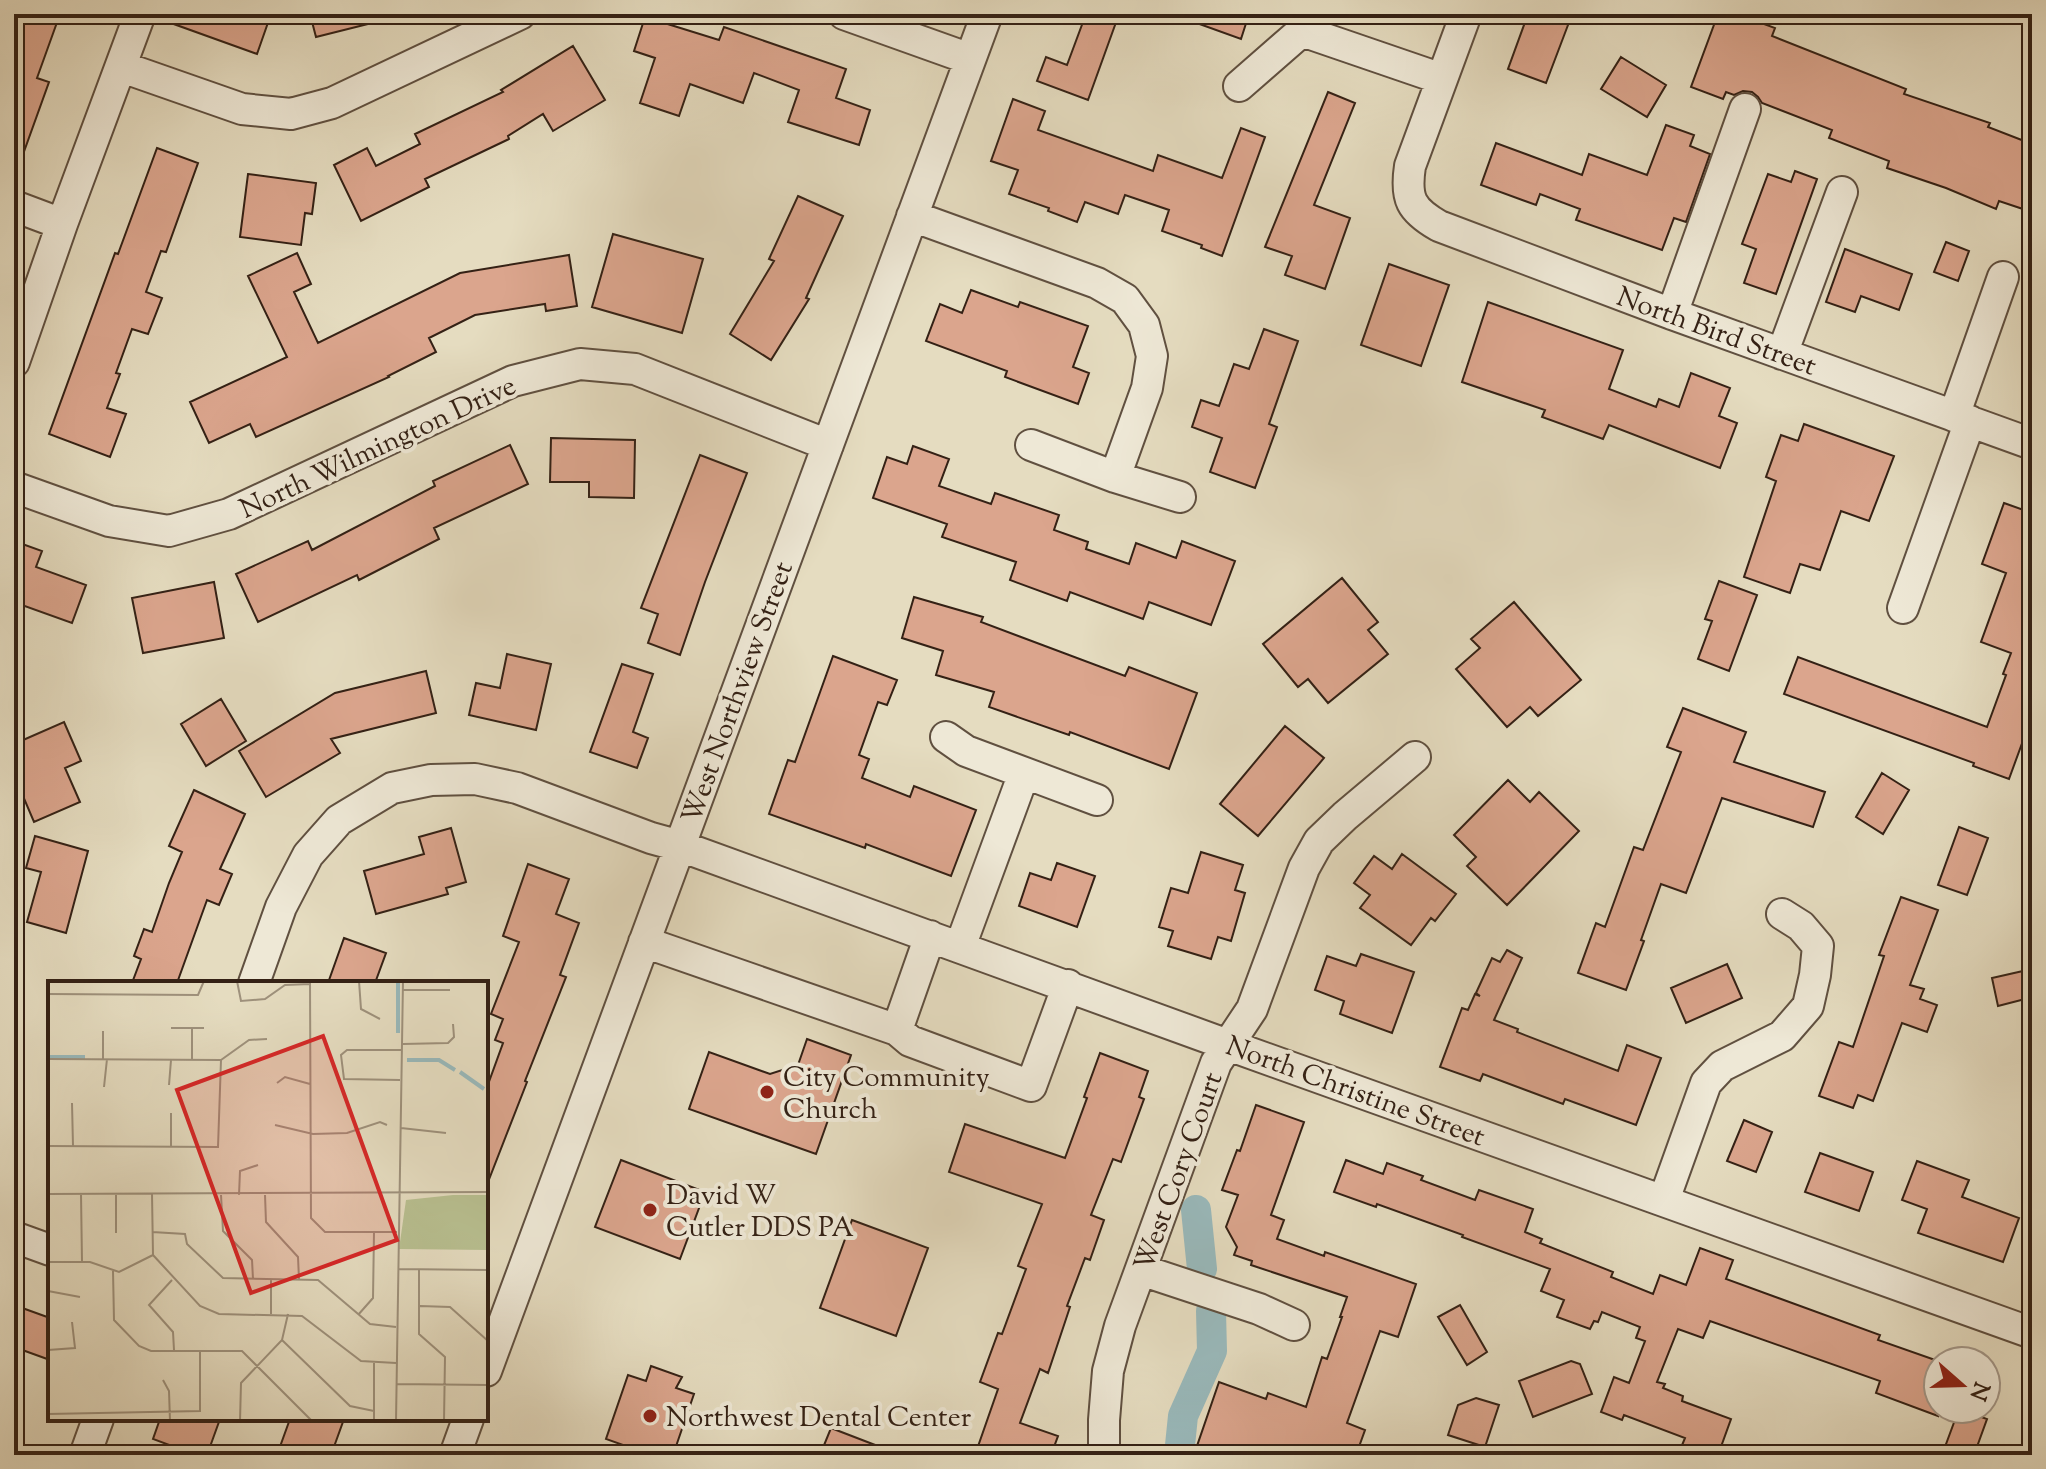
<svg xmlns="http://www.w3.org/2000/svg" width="2046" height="1469" font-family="'Sorts Mill Goudy',serif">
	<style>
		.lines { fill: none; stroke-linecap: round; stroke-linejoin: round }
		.canal { stroke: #99b9bb; stroke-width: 30 }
		.building { fill: #dba58d; stroke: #342115; stroke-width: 2 }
		.minor-casing { stroke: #605040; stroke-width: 34 }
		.minor { stroke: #eee8d6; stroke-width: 30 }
		.poi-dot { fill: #8f2418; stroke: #eee8d6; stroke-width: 3 }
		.labels { text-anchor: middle; stroke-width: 8; stroke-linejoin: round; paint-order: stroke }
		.street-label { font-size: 28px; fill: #342115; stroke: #eee8d6 }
		.poi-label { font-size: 28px; fill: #342115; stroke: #eee8d6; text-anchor: start }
		.inset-river { fill: none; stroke: #99b9bb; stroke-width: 4 }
		.inset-road { fill: none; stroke: #9e917c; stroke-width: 2 }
		.view { fill: #d62828; fill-opacity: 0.15; stroke: #d62828; stroke-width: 4 }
		.inset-edge { fill: none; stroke: #342115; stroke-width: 4 }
	</style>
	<rect width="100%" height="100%" fill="#e5dcc0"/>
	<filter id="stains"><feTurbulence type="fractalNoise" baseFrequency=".0025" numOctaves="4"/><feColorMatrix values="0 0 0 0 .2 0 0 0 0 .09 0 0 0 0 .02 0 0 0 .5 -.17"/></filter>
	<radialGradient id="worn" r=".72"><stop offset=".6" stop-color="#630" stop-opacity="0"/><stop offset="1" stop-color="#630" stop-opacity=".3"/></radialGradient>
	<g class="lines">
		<!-- canal -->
		<path class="canal" d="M1196,1210L1202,1269
			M1179,1455L1183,1416L1212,1351L1211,1311"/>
	</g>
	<!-- building -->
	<path class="building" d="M19,14H60L37,78L49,82L17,171H14V28Z
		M158,14H271L257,54L157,18Z
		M310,14H375L376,22L316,37Z
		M1086,14H1119L1088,100L1037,81L1046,57L1067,65Z
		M1180,14H1249L1241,39L1180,17Z
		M1528,14H1550L1568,25L1546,83L1508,69Z
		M1718,14H1737L1775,28L1772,36L1906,89L1904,94L1990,123L1988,127L2032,144V212L1999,201L1996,209L1946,188L1887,168L1889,161L1829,138L1832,130L1762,103L1758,97L1752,92L1743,91L1734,95L1726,92L1723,99L1691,87Z
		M645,17L719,40L724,27L846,69L836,98L870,110L859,145L788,122L799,90L754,73L743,103L690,84L679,116L640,103L655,58L634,51Z
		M573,46L605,100L553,131L543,114L508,136L509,139L425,179L429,187L361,221L334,165L367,148L376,166L420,144L415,134L503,92L501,90Z
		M1621,57L1666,85L1647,117L1601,89Z
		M1328,92L1355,103L1314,205L1350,218L1325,289L1285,275L1292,256L1265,247Z
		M1013,99L1045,111L1038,130L1153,171L1158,155L1222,178L1241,128L1265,137L1222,256L1201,248L1202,245L1162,231L1169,210L1125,195L1118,214L1085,202L1077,222L1048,211L1049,208L1009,194L1018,170L991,161Z
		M1666,125L1694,135L1690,146L1710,154L1686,222L1674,218L1662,250L1576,220L1580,209L1540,194L1536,205L1481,185L1496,143L1582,175L1589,154L1647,175Z
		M157,148L198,163L166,252L161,251L146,292L162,298L148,334L132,329L116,373L120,374L107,408L126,414L110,457L49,434L115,253L118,254Z
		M1795,171L1817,179L1776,294L1744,283L1756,249L1742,244L1768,174L1791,182Z
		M248,174L316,183L312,214L305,213L301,245L240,237Z
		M798,196L843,216L806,298L809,299L771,360L730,334L774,261L769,259Z
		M613,234L703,259L682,333L592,307Z
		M1946,242L1969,251L1958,281L1934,272Z
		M1845,249L1912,274L1899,310L1861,296L1855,312L1826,302Z
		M297,253L311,284L294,292L318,343L460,273L569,255L577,306L546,311L545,304L475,315L429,338L436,352L388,376L389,377L256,437L250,424L209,443L190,402L287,357L248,276Z
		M1389,264L1449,285L1421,366L1361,345Z
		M971,290L1018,307L1020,302L1088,326L1073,367L1089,373L1078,404L1005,377L1007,371L926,341L940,304L962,313Z
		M1488,302L1623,350L1609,389L1656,407L1659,399L1679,407L1691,373L1730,388L1719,416L1737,423L1720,468L1609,425L1603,439L1542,417L1545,410L1462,382Z
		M1264,329L1298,341L1269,424L1277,427L1255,488L1210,472L1222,438L1192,427L1201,400L1219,406L1234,364L1249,369Z
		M1804,424L1894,456L1869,521L1841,511L1820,570L1800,564L1790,593L1744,577L1776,481L1766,477L1781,435L1798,441Z
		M551,438L635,440L634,498L589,497V482H550Z
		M510,445L528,484L434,528L439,539L359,580L357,575L258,622L236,574L308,541L312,550L435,486L433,481Z
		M913,446L949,459L939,486L991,504L995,493L1059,515L1054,530L1088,542L1086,549L1129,564L1136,543L1176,558L1182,541L1235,561L1211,625L1149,602L1143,619L1070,592L1067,601L1010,580L1016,562L942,537L947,524L873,498L887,457L907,464Z
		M700,455L747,473L705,582L680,655L648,643L658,614L641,608Z
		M2004,503L2032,513V716L2009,779L1973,766L1974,763L1784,694L1798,657L1987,727L2006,675L2003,674L2011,653L1981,642L2006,573L1982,564Z
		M14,541L42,551L36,567L86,585L72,623L22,605L17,620H14Z
		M1342,578L1378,622L1368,630L1388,654L1328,703L1308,679L1298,687L1263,644Z
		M1719,581L1757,595L1729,671L1698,659L1712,621L1705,619Z
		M214,582L224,638L143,653L132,598Z
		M914,597L983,617L981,622L1125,676L1129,667L1197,693L1169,769L1070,732L1069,735L989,707L994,692L936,675L943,651L902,638Z
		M1514,602L1581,680L1538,716L1530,707L1507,727L1456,669L1480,648L1471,639Z
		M507,654L551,664L536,730L469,715L476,683L500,688Z
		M833,656L897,680L887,705L878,702L859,755L869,759L862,778L910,797L914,786L976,810L951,876L866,844L865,848L769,814L788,760L795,762Z
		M622,664L653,674L633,732L648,738L637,768L590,752Z
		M426,671L436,713L331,739L340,753L266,797L239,751L335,693Z
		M221,699L246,741L206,766L181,724Z
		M1683,708L1746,732L1734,762L1825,792L1813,827L1722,798L1686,893L1661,884L1641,940L1644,941L1626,990L1578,973L1596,923L1605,927L1634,847L1643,850L1681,752L1667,747Z
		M64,722L81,761L65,768L80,802L34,822L14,775V744Z
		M1285,726L1324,758L1258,836L1220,804Z
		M1882,773L1909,790L1883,834L1856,817Z
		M1508,780L1530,802L1539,792L1579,831L1507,905L1467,866L1476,857L1454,835Z
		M194,790L245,814L220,869L232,874L219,905L207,900L177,983H132L141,959L134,956L144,929L152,932L169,883L182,852L169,846Z
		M1959,827L1988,838L1967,895L1938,885Z
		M451,828L466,882L446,888L448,894L376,914L364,871L424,854L419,837Z
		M35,836L88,851L66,933L27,922L41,872L26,868Z
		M1201,852L1243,865L1235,890L1245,893L1231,941L1218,937L1211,959L1168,946L1173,931L1159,927L1171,888L1188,893Z
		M1402,854L1456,894L1435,921L1431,918L1411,945L1360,908L1370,895L1354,883L1374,856L1392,869Z
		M1057,863L1095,876L1077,927L1019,906L1030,873L1051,880Z
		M528,864L569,879L556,914L579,923L560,975L566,977L525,1081L527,1082L488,1182H486V1090L503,1043L495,1040L503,1019L491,1014L519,942L503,936Z
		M1901,897L1938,910L1910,985L1924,989L1920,999L1937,1005L1927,1032L1902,1023L1873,1101L1858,1095L1853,1108L1819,1096L1839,1042L1853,1047L1884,956L1879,955Z
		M344,938L386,953L375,983H328Z
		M1507,950L1522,958L1494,1020L1518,1029L1517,1032L1618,1071L1627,1045L1661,1058L1636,1125L1565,1099L1563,1104L1483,1074L1480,1081L1440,1067L1462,1008L1468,1010L1475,994L1480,996L1476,993L1492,958L1500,962Z
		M1361,954L1414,972L1392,1033L1340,1014L1344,1001L1315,990L1327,956L1356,966Z
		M1727,964L1742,998L1686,1023L1671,988Z
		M2023,971L2029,998L1998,1006L1992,978Z
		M807,1039L851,1055L816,1154L689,1109L709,1052L770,1074L798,1065Z
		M1100,1053L1148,1071L1139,1097L1144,1099L1121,1162L1113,1159L1091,1215L1104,1220L1090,1260L1085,1258L1067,1306L1070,1307L1048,1373L1040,1369L1020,1423L1058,1436L1051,1455H975L998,1389L980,1382L998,1333L1002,1334L1026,1269L1018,1266L1042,1204L949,1172L965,1124L1065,1158L1087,1098L1084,1097Z
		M1256,1105L1304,1122L1271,1215L1284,1220L1277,1239L1324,1256L1325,1252L1416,1284L1398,1337L1380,1331L1347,1423L1365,1430L1356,1455H1222L1197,1446L1219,1382L1266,1399L1268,1393L1306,1407L1322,1357L1327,1359L1342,1317H1340L1347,1297L1251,1265L1252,1261L1234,1255L1237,1247L1226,1227L1238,1195L1222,1190L1237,1150L1240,1151Z
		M1744,1120L1772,1132L1756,1172L1727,1161Z
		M1820,1153L1873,1172L1859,1211L1805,1192Z
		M621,1160L705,1192L680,1259L595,1227Z
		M1346,1160L1383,1174L1387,1163L1423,1176L1421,1180L1475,1200L1479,1190L1533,1209L1525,1232L1542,1239L1540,1243L1613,1272L1611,1277L1653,1294L1660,1275L1686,1285L1700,1248L1733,1260L1726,1279L1880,1335L1878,1340L1938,1361V1416L1876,1393L1880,1381L1710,1321L1703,1338L1678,1329L1657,1382L1665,1384L1663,1388L1683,1396L1682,1401L1731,1419L1718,1455H1678L1685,1438L1624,1415L1622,1420L1601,1412L1614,1377L1629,1383L1645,1341L1636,1338L1640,1327L1602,1312L1598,1322L1594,1321L1590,1329L1557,1317L1564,1300L1541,1291L1550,1269L1462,1237L1463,1235L1377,1204L1376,1207L1334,1192Z
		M1917,1161L1969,1180L1962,1197L2019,1218L2003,1262L1918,1233L1927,1209L1902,1200Z
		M852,1220L928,1248L896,1336L820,1308Z
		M14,1305L50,1318V1360L14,1347Z
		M1460,1305L1487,1352L1467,1365L1438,1317Z
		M1571,1361L1580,1364L1592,1394L1533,1417L1519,1381Z
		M651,1366L682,1377L676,1388L694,1394L673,1455H651L606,1439L628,1375L646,1381Z
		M1476,1398L1499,1405L1485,1447L1448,1435L1458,1405Z
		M1959,1409L1987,1419L1974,1455H1942Z
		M160,1419H220L207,1455H196L153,1439Z
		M290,1419H344L331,1455H277Z
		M831,1428L896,1453V1455H820Z"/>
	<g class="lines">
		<defs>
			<path id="minor" d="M844,14L970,59
				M1466,14L1410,166C1405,199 1411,210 1439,226L1672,314L2032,444
				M122,67L242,109L291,114L332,103L520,14
				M1239,86L1302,31L1442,79
				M14,206L62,224
				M912,216L1097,283L1125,299L1144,325L1152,356L1147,388L1115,477
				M1672,314L1745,109
				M1782,354L1842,192
				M14,362L62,224L140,14
				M1954,416L2003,277
				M1031,445L1115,477L1180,497
				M14,487L109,521L169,531L229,514L513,381L580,364L635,369L828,445
				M1903,608L1970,421
				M946,737L966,751L1097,800
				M644,942L897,1030L910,1041L1031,1086L1068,985
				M960,947L1024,773
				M254,983L281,907L308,855L339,820L392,788L431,780L475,779L517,788L651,838L680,846L1228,1045L2032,1333
				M897,1030L930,936
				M1664,1200L1706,1083L1722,1066L1782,1036L1808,1006L1815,975L1818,946L1801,926L1782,914
				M14,1237L50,1250
				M1141,1270L1259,1309L1294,1325
				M486,1371L987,14
				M85,1455L98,1419
				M455,1455L468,1419
				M1104,1455V1420L1108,1371L1120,1326L1216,1063L1252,1009L1304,868L1319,841L1345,816L1415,757"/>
		</defs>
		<!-- minor casing -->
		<use href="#minor" class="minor-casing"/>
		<!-- minor -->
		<use href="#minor" class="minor"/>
	</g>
	<!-- markers -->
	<g class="poi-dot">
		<circle cx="767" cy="1092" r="8"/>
		<circle cx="650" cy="1210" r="8"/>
		<circle cx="650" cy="1416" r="8"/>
	</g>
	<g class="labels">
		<!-- street labels -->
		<g class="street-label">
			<text transform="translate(1717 330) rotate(20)" y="10">North Bird Street</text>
			<text transform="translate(377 446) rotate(-25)" y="10">North Wilmington Drive</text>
			<text transform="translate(736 692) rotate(-70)" y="10">West Northview Street</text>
			<text transform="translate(1356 1090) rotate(20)" y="10">North Christine Street</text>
			<text transform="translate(1177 1171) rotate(-70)" y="10">West Cory Court</text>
		</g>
		<!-- poi labels -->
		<g class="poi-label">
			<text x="783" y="1086">City Community<tspan x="783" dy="32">Church</tspan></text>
			<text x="666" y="1204">David W<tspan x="666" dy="32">Cutler DDS PA</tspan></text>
			<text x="666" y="1426">Northwest Dental Center</text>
		</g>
	</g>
	<!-- overview -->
	<g transform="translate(48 981)">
		<rect width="440" height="440" fill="#e5dcc0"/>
		<path d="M405,214H440V269L351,268L358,219Z" fill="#b8bf90"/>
		<path class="inset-river" d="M350,0V52M0,76H37M359,79H391L407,89M412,91L436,108"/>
		<path class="inset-road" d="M189,0L193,20L217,18L237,4L262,3M262,0L263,237L277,251H349M311,0L313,28L332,38M355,9H402M0,13L150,14L156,0M123,47H156M55,50V78M355,63L400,62L406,56L405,43M0,78L173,79M144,79V47M173,79L201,59L219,58M352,99L296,98L293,74L299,69H353M229,102L237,96L262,103M121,104L123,79M56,106L59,78M24,122L25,165M123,132V166M227,144L265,153L299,152L332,141L339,144M353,147L398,152M0,165L170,166L173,79M0,213L440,211M33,213L34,281M104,213L105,274L152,325L171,333L254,335L313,380L348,382M68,214V252M173,214L175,250L204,279L205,298M191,214L192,190L210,184M217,214L218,241L250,276L251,298M104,251L137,253L139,263L175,297L270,299L322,343L348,346M0,281H42L71,291L105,274M350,288L440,289M371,288V353L397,376L396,440M65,290L66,339L91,365L103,370H194L264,440M223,298V333M124,299L101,324L125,351L126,369M0,310L32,316M372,325L402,326L440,360M310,334L325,317L326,251M234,359L302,425L326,430M0,369L27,367L24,341M326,382V440M115,399L121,410L122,440M348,403L440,404M0,433L152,430V369M192,440L193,402L234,359L240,333M348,440L355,0"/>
		<path class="view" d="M275,55L349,259L203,312L129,109Z"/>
		<rect width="440" height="440" class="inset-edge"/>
	</g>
	<!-- margin -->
	<rect width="2046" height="1469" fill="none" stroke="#e5dcc0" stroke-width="48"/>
	<rect x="16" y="16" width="2014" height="1437" fill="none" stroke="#342115" stroke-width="4"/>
	<rect x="24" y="24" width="1998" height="1421" fill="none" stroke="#342115" stroke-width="2"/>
	<!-- north arrow -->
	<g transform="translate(1962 1385) rotate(110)"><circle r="38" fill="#eee8d6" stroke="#a49889" stroke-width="2"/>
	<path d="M0-6L14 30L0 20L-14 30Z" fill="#8f2418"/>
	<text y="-12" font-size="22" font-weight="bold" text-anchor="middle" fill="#342115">N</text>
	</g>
	<rect width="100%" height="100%" filter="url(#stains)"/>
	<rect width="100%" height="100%" fill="url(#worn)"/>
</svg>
